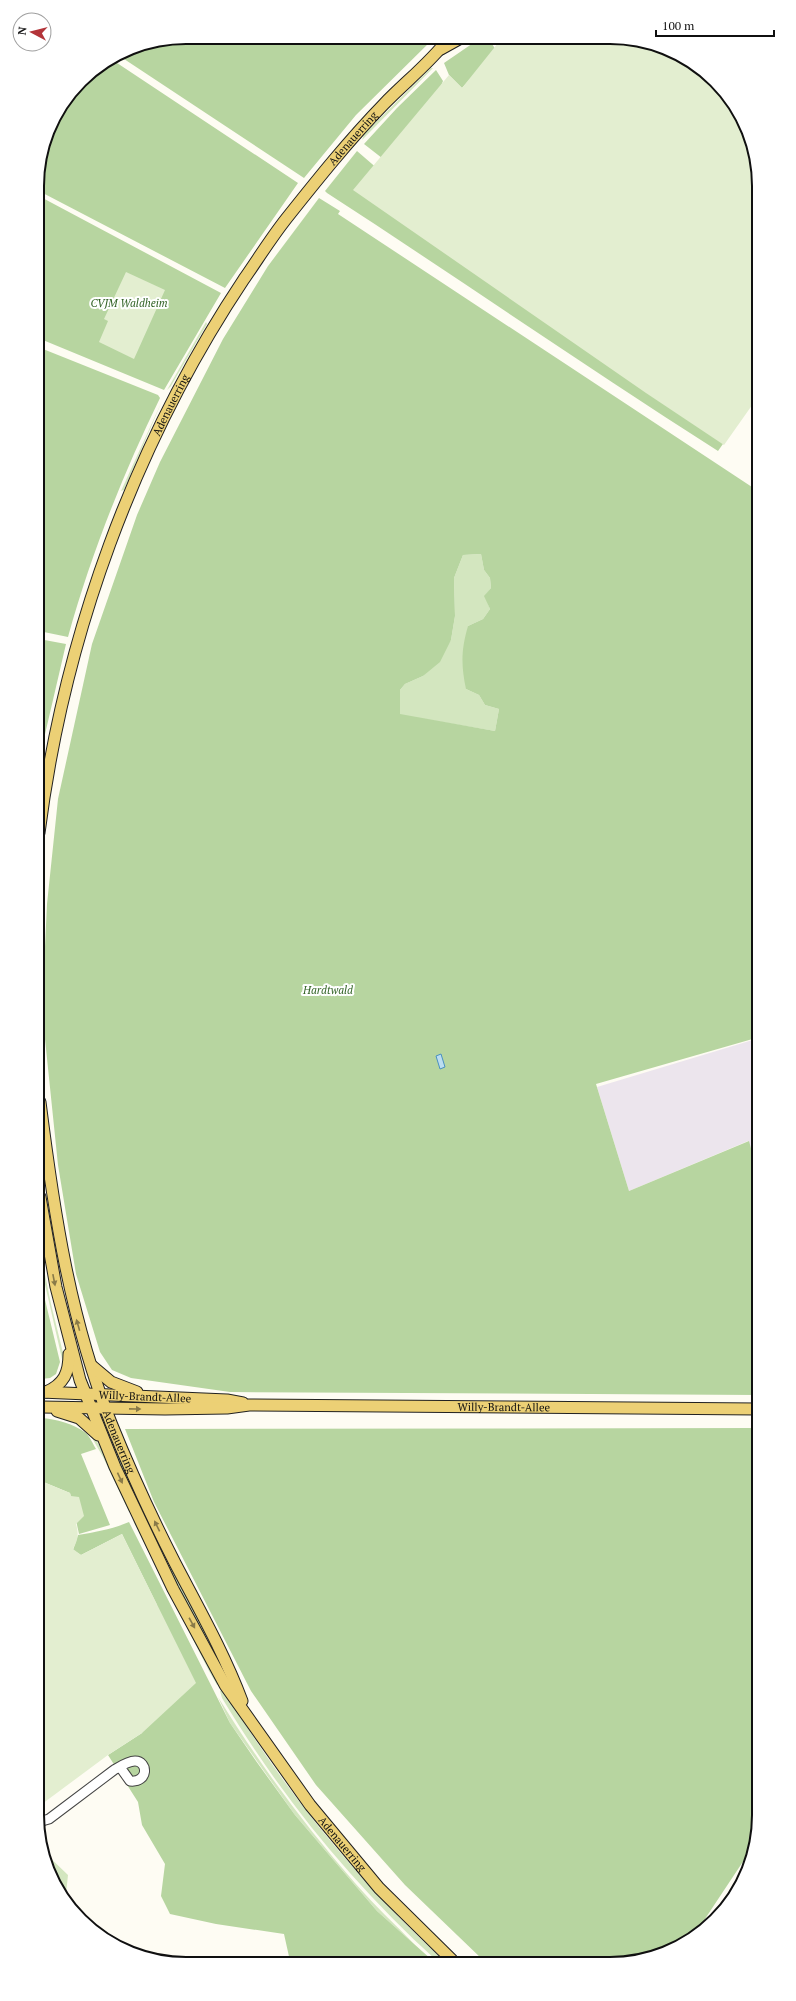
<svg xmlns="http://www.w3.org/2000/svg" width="796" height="2001" font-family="'PT Serif',serif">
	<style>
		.industrial { fill: #ece5ed }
		.green { fill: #d3e6bf }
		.forest { fill: #b7d5a0; fill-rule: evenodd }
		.pitch { fill: #e3eed0 }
		.water { fill: #bcddf1; stroke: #4a90c1 }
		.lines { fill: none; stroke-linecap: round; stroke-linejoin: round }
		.minor-casing { stroke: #434343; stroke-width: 11 }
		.major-casing { stroke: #212121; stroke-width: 13 }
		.minor { stroke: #fff; stroke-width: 9 }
		.major { stroke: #ecd075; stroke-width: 11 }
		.oneway { fill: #897a48 }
		.labels { text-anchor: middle; stroke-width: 4; stroke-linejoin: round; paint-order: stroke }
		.street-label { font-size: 11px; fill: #101010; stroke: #fff }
		.park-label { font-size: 11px; font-style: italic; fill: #316225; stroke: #fff }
		.rim { fill: none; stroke: #101010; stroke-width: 2 }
	</style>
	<rect width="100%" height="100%" fill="#fefcf3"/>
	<!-- industrial -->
	<path class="industrial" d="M756,1039L757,1171L748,1141L629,1191L597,1087Z"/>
	<!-- green -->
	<path class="green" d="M431,68H433L362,140L364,134Z
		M206,322L207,324L171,386L167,390Z
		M162,401L124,490L121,491Z
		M481,554L484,570L490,578L491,588L485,596L490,609L483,619L468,626L466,689L479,695L485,705L499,709L495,731L400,715V690L405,684L423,676L451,640L455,616L454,578L463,555Z
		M40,1250L51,1304L64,1357L62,1371V1359L44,1280Z
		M116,1399L165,1402L166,1403H117Z
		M102,1420L168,1564L178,1578L208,1636L207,1637H204L168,1569L132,1495Z
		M88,1431C107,1449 118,1484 129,1508V1512L103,1457Z
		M133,1521L136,1524L220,1683L217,1685L209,1671Z
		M222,1690L227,1695C286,1793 359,1882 443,1960H436C352,1884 280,1795 222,1698L220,1691Z
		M218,1697C259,1763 304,1825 355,1883C374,1905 395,1924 415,1945L377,1911L295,1815L230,1723Z
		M42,1850L68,1875L66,1894L63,1897L57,1890Z"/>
	<!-- forest -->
	<path class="forest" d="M186,37L433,39L356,115L304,178L118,55L129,48Z
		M479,39H489L499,55L487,60L462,88L449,75L444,63Z
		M111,59L298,183L225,288L37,190V176L52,120L87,74Z
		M436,70L443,81L405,176L364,144L397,108Z
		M357,151L394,183L725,441L718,451C586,367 458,278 327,193L325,191Z
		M37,195L221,293L164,390L38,338Z
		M319,198L340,211L338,214L755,489L756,1038L596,1084L629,1191L749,1141L757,1171V1395L230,1392L131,1378L112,1370L100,1352L76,1274L58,1165L42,1010L47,904L58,799L92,644L137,515L160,462L223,339L268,266ZM481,554L484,570L490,578L491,588L484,596L490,609L483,619L468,626C461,650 461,665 466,689L479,695L485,705L499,709L495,731L400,714V690L405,684L423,676L440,662L451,640L455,616L454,578L463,555Z
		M38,347L158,395L160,398C123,474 91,554 68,637L39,631Z
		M39,639L66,644L39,760Z
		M40,1279L60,1362L56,1374L50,1378L41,1379Z
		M41,1418C56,1419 74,1424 86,1433C90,1437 93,1444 96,1449L81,1454L110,1525L79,1534L70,1493L41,1481Z
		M758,1428L759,1825L754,1845L691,1940L649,1959L483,1960L405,1885L316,1785L251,1691L154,1502L125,1429Z
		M129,1522L230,1723L256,1761L295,1815L377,1911L432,1960L290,1961L284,1934L216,1924L170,1914L161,1896L165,1864L142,1825L138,1802L108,1755L142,1733L157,1605L122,1534L81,1555L73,1550L78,1535C96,1532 113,1529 129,1522Z"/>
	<!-- pitch -->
	<path class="pitch" d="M493,39L639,40L676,52L715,80L739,112L754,147L755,401L724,445L646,393L353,190L449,75L462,88L498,43Z
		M126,272L165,290L134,359L99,342L108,321L104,319Z
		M41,1481L70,1493L71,1496L79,1497L84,1516L76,1524C79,1534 78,1540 73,1549L81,1555L122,1534L196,1683L142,1733L108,1755L42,1804Z"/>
	<!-- water -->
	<path class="water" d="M441,1054L445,1067L440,1069L436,1056Z"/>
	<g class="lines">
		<defs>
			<path id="minor" d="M42,1821L49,1819L114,1770C119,1767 128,1761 135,1761C148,1761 149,1783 130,1781L120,1767
				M724,1910L742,1882"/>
			<g id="major">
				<path d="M441,49L459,39"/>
				<path id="s1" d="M39,833C64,637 134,444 244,279C258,259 271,238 286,219C317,180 349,140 384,104C404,83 431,62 448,39"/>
				<path id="s2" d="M40,1102C54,1213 70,1319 111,1423C130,1470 152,1518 175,1563C199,1609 224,1653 242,1701"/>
				<path id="s3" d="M40,1197L56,1287L80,1380L115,1467L173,1589L225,1685L310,1805L379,1888L452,1960"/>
				<path d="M92,1366L111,1382L137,1392"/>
				<path id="s4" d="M41,1392L227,1400L243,1403"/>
				<path d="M46,1392C64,1384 69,1373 69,1354"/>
				<path id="s5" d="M41,1407L165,1409L227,1408L249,1405L758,1409"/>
				<path d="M57,1411L79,1418L98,1435"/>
			</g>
		</defs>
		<!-- minor casing -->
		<use href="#minor" class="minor-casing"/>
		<!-- major casing -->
		<use href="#major" class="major-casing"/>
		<!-- minor -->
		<use href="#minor" class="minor"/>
		<!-- major -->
		<use href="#major" class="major"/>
	</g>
	<!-- one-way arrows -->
	<defs><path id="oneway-solid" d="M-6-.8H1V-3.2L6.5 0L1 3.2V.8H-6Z"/></defs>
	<g class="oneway">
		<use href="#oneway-solid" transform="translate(54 1280) rotate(79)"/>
		<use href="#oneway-solid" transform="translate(78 1325) rotate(-106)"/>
		<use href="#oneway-solid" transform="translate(135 1409) rotate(1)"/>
		<use href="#oneway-solid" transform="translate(120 1478) rotate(65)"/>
		<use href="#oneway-solid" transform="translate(157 1526) rotate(-116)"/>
		<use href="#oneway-solid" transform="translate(192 1623) rotate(61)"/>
	</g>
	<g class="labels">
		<!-- street labels -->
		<g class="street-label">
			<text dy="4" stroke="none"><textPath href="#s1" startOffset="774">Adenauerring</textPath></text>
			<text dy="4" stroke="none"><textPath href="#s1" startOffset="450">Adenauerring</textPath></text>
			<text dy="4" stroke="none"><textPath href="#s4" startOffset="104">Willy-Brandt-Allee</textPath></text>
			<text dy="4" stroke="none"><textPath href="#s5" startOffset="463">Willy-Brandt-Allee</textPath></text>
			<text dy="4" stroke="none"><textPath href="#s2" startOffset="350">Adenauerring</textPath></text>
			<text dy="4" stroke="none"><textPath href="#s3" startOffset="723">Adenauerring</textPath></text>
		</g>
		<!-- park labels -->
		<g class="park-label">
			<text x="129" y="307">CVJM Waldheim</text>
			<text x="328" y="994">Hardtwald</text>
		</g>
	</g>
	<!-- crop -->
	<path d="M0 0H796V2001H0ZM186 44H610A142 142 0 0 1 752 186V1815A142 142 0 0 1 610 1957H186A142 142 0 0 1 44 1815V186A142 142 0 0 1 186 44Z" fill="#fff" fill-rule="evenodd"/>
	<path class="rim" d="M186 44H610A142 142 0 0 1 752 186V1815A142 142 0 0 1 610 1957H186A142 142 0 0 1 44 1815V186A142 142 0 0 1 186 44Z"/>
	<!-- north arrow -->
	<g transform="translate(32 32) rotate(277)"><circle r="19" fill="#ffffff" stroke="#9f9f9f"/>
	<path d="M0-3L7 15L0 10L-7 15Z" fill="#b33439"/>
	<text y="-6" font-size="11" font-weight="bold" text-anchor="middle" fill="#101010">N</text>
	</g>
	<!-- scale -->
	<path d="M656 30v6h118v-6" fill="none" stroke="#101010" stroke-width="2"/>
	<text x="662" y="30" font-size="12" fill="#101010" stroke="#ffffff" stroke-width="3" paint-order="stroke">100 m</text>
</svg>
